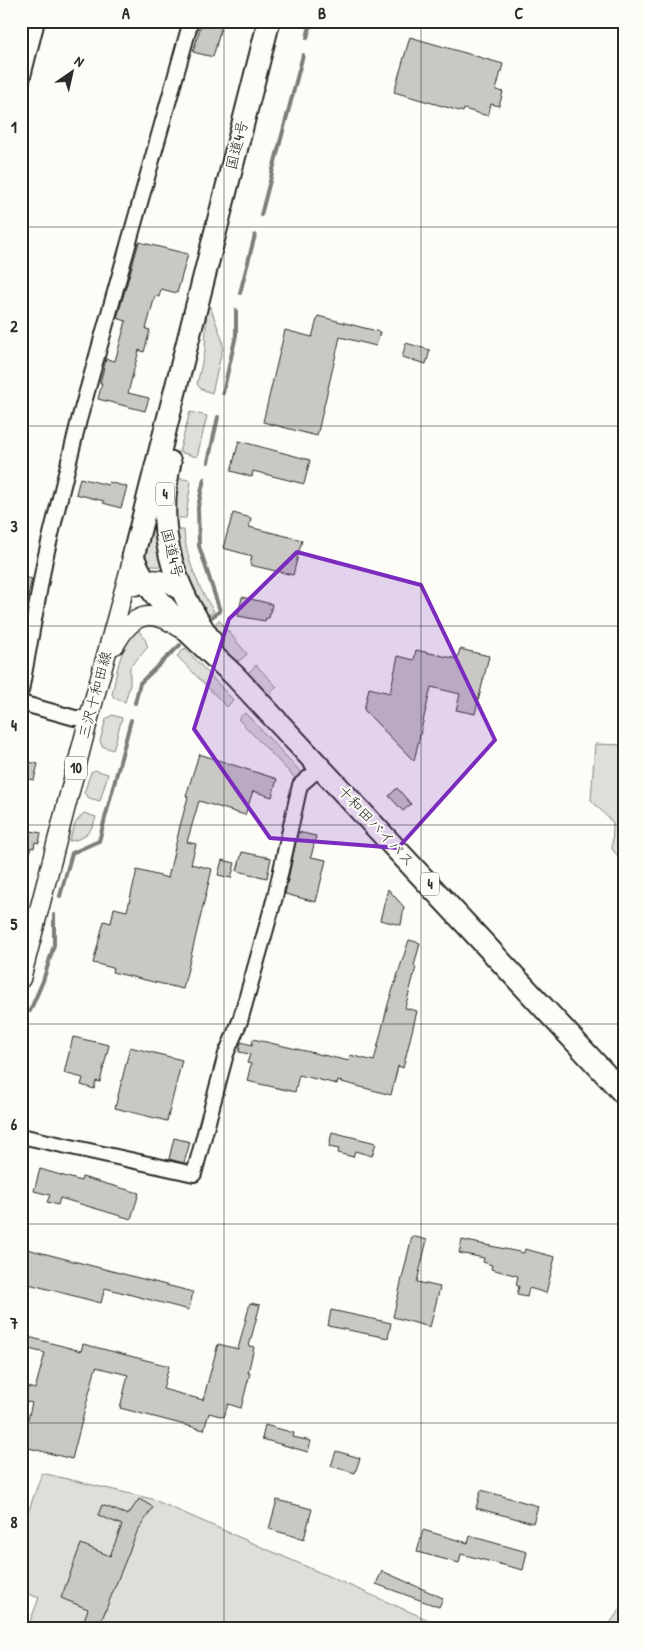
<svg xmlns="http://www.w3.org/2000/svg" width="645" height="1650" font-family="'Patrick Hand','Klee One',sans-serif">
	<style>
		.green { fill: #dfdeda; stroke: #858482 }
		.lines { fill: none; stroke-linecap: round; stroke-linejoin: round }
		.stream { stroke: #7e7d7b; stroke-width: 4 }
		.building { fill: #c9c8c4; stroke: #2b2b2b }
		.minor-casing { stroke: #2b2b2b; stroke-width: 18 }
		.major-casing { stroke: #2b2b2b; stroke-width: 21 }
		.highway-casing { stroke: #2b2b2b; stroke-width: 25 }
		.minor { stroke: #fdfcf7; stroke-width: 14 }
		.major { stroke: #fdfcf7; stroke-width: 18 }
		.highway { stroke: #fdfcf7; stroke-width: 21 }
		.marked { fill: #7b2cbf; fill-opacity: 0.2; stroke: #7b2cbf; stroke-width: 4; stroke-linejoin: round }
		.grid { fill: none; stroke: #2b2b2b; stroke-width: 1; stroke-opacity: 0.55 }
		.labels { text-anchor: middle; stroke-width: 4; stroke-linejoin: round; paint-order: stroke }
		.shield { fill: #fdfcf7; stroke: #6a6a68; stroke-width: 1 }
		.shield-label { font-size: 14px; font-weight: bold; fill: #2b2b2b }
		.street-label { font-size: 15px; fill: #2b2b2b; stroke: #fdfcf7 }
		.neatline { fill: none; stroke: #2b2b2b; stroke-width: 2 }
		.grid-label { font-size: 16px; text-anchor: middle; font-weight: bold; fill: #2b2b2b }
	</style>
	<rect width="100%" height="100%" fill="#fdfcf7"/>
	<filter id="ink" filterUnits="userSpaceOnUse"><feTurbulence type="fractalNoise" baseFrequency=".02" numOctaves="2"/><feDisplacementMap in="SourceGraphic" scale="10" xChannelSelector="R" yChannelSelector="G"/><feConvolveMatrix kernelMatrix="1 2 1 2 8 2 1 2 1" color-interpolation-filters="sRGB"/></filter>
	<g filter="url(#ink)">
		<!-- green -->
		<path class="green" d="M207,306H210L222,339L223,347L212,393L201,389L197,384L205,350Z
			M190,412L207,416L197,457L179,452Z
			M175,478L191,480L186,518H173Z
			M155,518L166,568C159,565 151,567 144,564Z
			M172,530H184C185,556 199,590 214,611L204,619L201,616Z
			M219,620L247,654L239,661L231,659L209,629Z
			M138,630L145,639L148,647L130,667V685L125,702L114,698L112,694C117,673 120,643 138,630Z
			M185,648L233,700L227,707L177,656Z
			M256,665L277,687L267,696L247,674Z
			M245,713L302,773L296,779L238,719Z
			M112,715L122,718L113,750L102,746L100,741L106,719Z
			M595,744L624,745V863L612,849L613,823L591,800Z
			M95,770L108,774L100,801L89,798L84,793L91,772Z
			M84,813L96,817C93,830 84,840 69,841L76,822Z
			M42,1473L152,1499L449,1629H40L29,1624L39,1598L21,1591V1532Z
			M624,1604V1629H606L607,1627Z"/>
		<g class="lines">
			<!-- stream -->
			<path class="stream" d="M307,38L311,21
				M261,215L303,55
				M240,293L255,235
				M223,393L236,335V310
				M208,462L218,417
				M204,479L198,507L199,546L220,611L206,621
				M135,703L140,683L180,645
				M60,896L72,853L99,841L131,720
				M30,1011L43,981L54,945V915
				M21,1044L25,1029"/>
		</g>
		<!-- building -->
		<path class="building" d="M202,21L222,25L213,57L193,52Z
			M410,37L503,64L496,90L503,92L499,106L491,104L488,116L464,109L463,112L394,92Z
			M139,242L188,254L177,293L161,289L159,297L155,296L146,329L150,330L144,352L139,350L128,393L149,398L145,411L98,399L102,383H100L106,359L115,361L126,321L117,318Z
			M318,316L380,332L376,346L340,337L317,436L263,422L285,330L312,337Z
			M406,343L430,350L426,364L402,357Z
			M239,441L310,460L304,484L253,471L252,477L231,471Z
			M80,478L108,485L109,482L127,487L121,508L103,503L104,501L76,494Z
			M233,513L251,518L249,527L302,540L293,575L250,565L252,556L223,548Z
			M21,576L32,579L25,608L21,607Z
			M242,597L272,604L269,618H266L265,621L238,616Z
			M460,649L489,656L475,714L456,710L460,694L431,687L414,761L364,710L369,688L390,693L398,656L414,660L416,650L457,659Z
			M199,754L277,779L272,797L253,791L245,815L199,801L187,842L196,844L191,864L212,869L183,989L112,972L113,968L93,963L104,921L111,923L114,908L127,911L137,870L168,878L180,826L188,797L186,796Z
			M24,761L38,764L34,780L21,777Z
			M397,788L411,804L403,811L389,796Z
			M21,829L41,833L39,843L35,842L34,848L31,847L27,869L21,868Z
			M298,832L316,836L311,857L326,860L316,902L285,894Z
			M242,852L271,858L267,878L237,871Z
			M222,860L235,863L231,878L218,875Z
			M388,889L404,907L401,925L380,920Z
			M409,940L420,943L414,966L416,967L405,1008L417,1011L403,1068L398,1066L391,1095L338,1081L337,1084L299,1075L295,1092L247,1081L251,1064L247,1063L250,1054L239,1052L241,1042L252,1045L253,1039L349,1061L350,1055L374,1061L388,1004Z
			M73,1037L109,1045L100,1082L96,1081L94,1089L81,1085L83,1078L64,1073Z
			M130,1047L182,1060L167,1121L115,1108Z
			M332,1132L376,1143L372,1156L355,1151L353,1157L338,1153L339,1149L329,1147Z
			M174,1138L190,1142L184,1163L169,1159Z
			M40,1169L81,1181L82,1177L139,1193L131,1219L60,1198L58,1205L47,1202L50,1195L34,1191Z
			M412,1236L427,1240L417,1282L440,1287L430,1327L393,1317Z
			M462,1240L524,1253L525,1249L555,1257L546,1293L529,1288L527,1297L517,1295L519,1286L516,1285L518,1276L491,1269L492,1265L483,1262L484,1258L459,1253Z
			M27,1249L193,1292L189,1310L105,1288L101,1303L21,1282V1270Z
			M250,1303L260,1305L249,1346L254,1347L248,1373H250L241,1408L228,1404L224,1417L209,1413L204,1430L120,1408L128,1375L96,1367L72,1459L21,1446L32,1403L24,1401L28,1387L35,1389L45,1353L21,1347V1335L81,1351L83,1344L169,1366L163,1389L203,1400L218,1344L238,1349Z
			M331,1310L391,1323L388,1338L328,1326Z
			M265,1425L294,1433L293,1437L311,1441L308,1452L262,1439Z
			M336,1451L360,1458L355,1473L331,1466Z
			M481,1490L538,1506L533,1523L476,1508Z
			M139,1499L153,1507L137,1532L98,1629H81L88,1609L61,1598L81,1544L110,1556L122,1525L98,1515L102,1505L128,1515Z
			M277,1500L312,1509L304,1539L269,1529Z
			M423,1530L468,1543L470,1536L527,1552L523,1570L461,1554L459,1563L417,1552Z
			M382,1571L443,1598L439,1607L376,1584Z"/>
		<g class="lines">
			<defs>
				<path id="minor" d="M21,84L37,21
					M21,691L45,559L79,420L191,21
					M21,703L75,718H89
					M21,923L35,926
					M21,1136L194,1174L226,1054L240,1021L275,897L300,785L321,767"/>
				<path id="major" d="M136,586C154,573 169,581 183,593
					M115,645C132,614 150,607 180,628
					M21,979L89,718L133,557"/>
				<path id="highway" d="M269,21L133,557C153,605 198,641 235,676L624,1094
					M170,462C155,531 172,584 211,641"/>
			</defs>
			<!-- minor casing -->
			<use href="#minor" class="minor-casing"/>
			<!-- major casing -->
			<use href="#major" class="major-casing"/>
			<!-- highway casing -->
			<use href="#highway" class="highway-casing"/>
			<!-- minor -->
			<use href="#minor" class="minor"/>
			<!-- major -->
			<use href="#major" class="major"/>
			<!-- highway -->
			<use href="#highway" class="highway"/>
		</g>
	</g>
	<!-- marked area -->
	<path class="marked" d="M297,552L421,585L495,740L398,848L270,838L194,729L229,619Z"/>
	<!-- grid -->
	<path class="grid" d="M224,21V1629M421,21V1629M21,227H624M21,426H624M21,626H624M21,825H624M21,1024H624M21,1224H624M21,1423H624"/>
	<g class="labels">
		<!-- shield labels -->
		<g class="shield">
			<rect x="156" y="482.5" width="18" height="23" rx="4"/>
			<rect x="65" y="756.5" width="22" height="23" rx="4"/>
			<rect x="421" y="872.5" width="18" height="23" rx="4"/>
		</g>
		<g class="shield-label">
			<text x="165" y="499">4</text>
			<text x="76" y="773">10</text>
			<text x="430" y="889">4</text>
		</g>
		<!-- street labels -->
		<g class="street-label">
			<text transform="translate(237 145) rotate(-76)" y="5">国道4号</text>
			<text transform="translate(172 553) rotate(76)" y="5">国道4号</text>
			<text transform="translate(95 695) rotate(-75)" y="5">三沢十和田線</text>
			<text transform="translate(376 826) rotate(47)" y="5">十和田バイパス</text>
		</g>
	</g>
	<!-- margin -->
	<rect width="645" height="1650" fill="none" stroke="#fdfcf7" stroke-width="55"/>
	<!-- north arrow -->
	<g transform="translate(72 72) rotate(34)" stroke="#fdfcf7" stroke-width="4" paint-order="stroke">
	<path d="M0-4L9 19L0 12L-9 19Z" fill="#2b2b2b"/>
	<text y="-8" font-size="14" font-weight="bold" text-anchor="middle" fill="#2b2b2b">N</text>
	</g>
	<rect x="28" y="28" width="590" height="1594" class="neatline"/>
	<g class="grid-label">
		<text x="126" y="19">A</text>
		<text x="322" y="19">B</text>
		<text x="519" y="19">C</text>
		<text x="14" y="133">1</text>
		<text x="14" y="332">2</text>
		<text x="14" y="532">3</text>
		<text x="14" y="731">4</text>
		<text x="14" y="930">5</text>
		<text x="14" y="1130">6</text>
		<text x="14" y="1329">7</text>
		<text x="14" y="1528">8</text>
	</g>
</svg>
